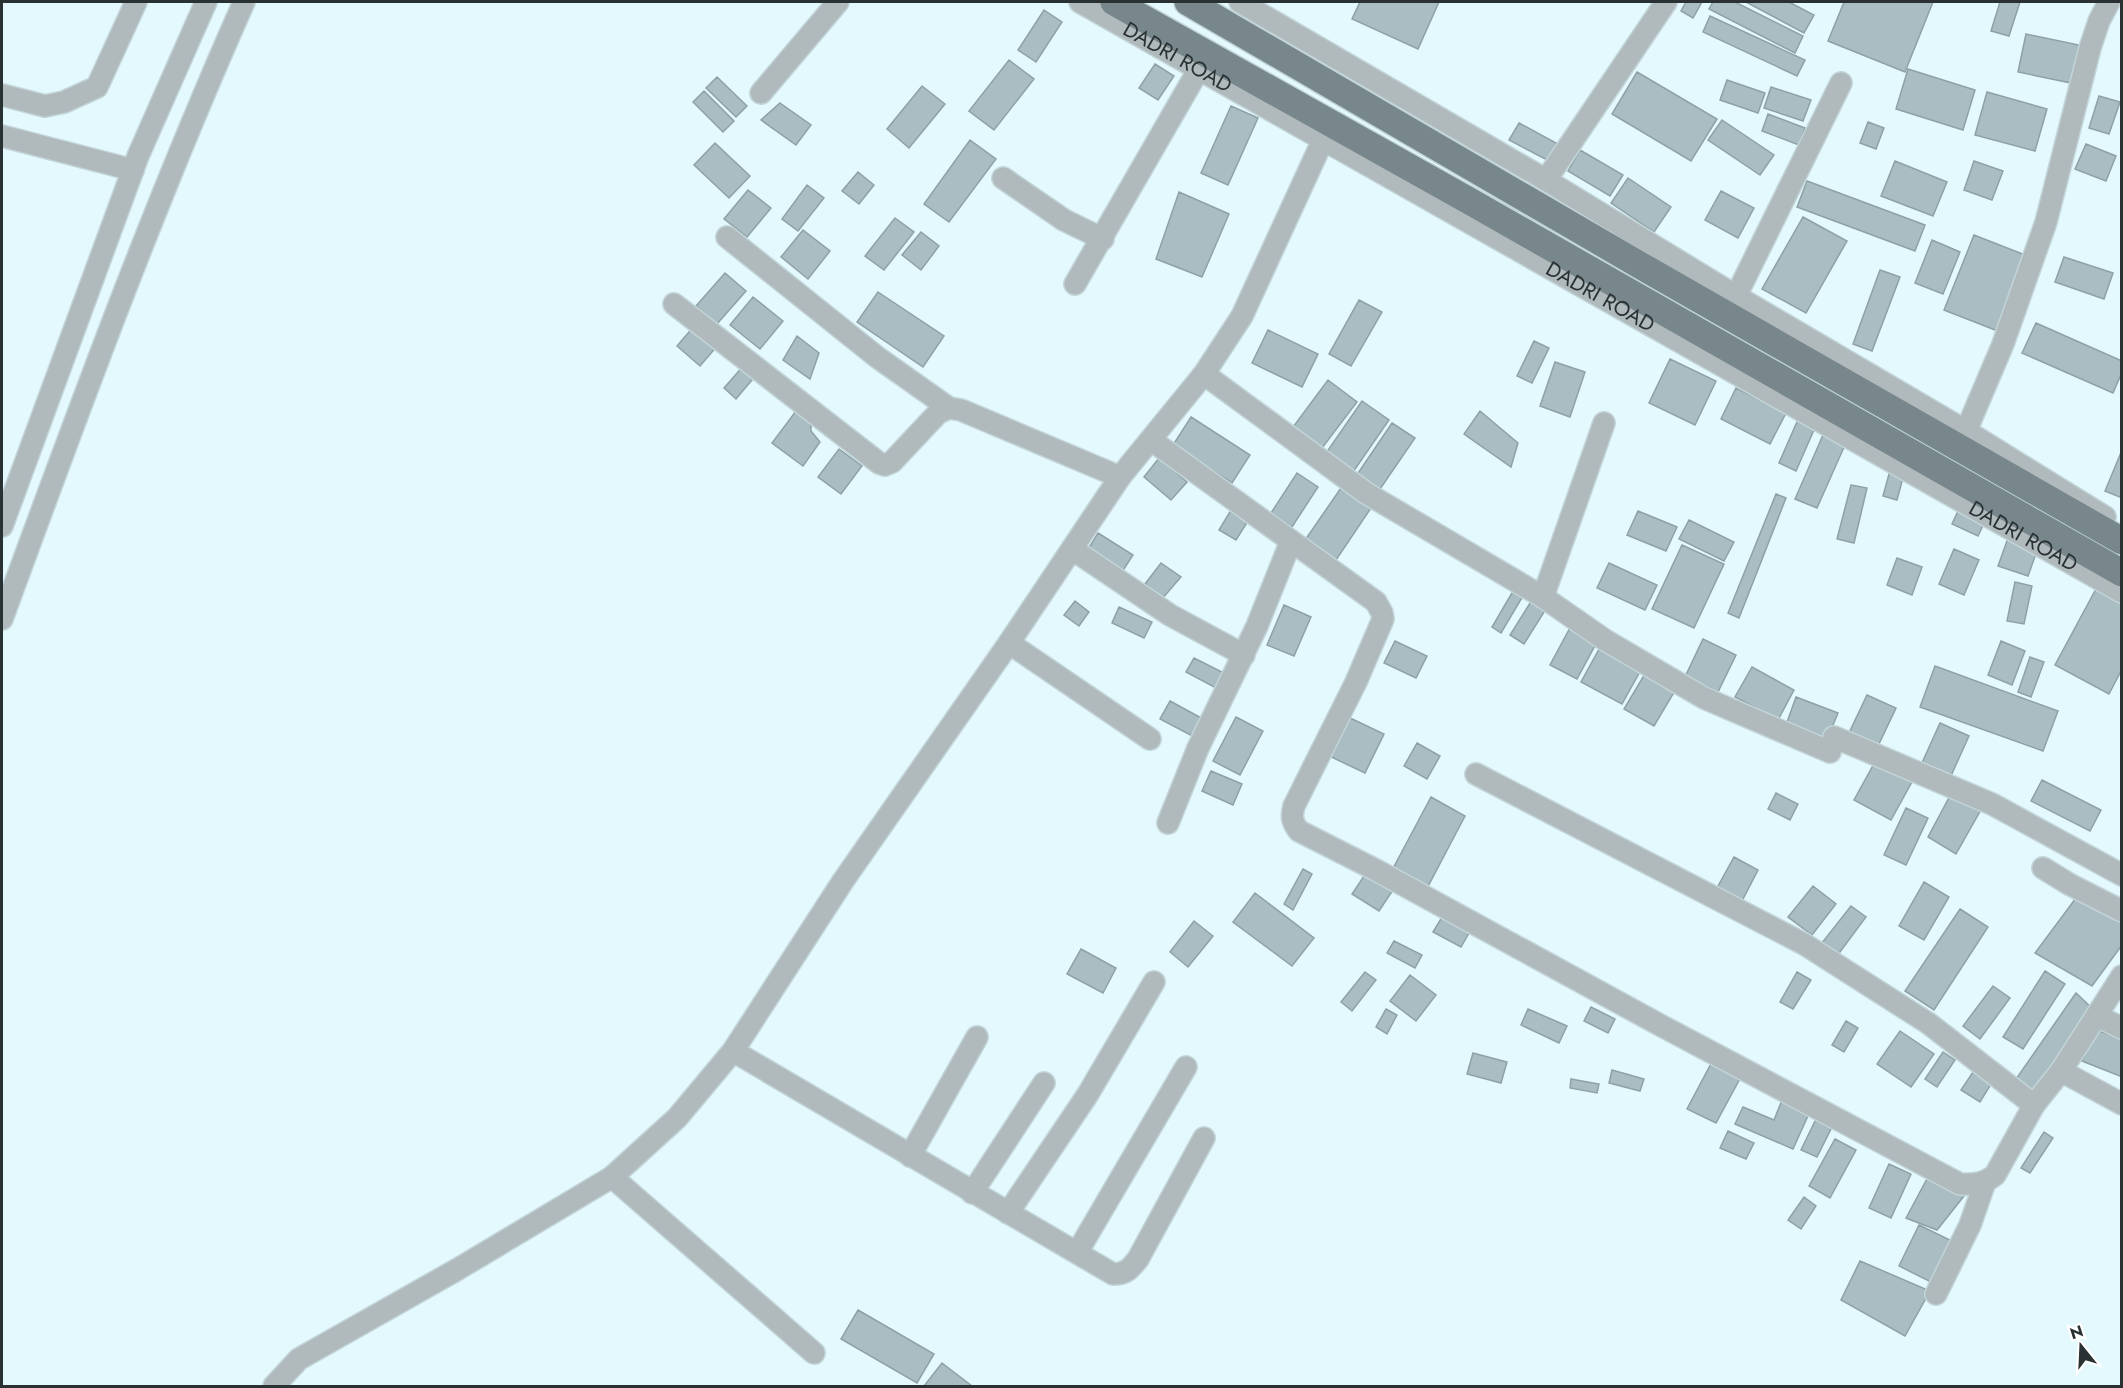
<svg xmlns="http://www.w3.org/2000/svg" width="2123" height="1388" font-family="Jost,sans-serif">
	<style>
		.building { fill: #a9bdc2; stroke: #8ea1a6; stroke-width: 1.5 }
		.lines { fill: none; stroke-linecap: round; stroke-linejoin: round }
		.minor-casing { stroke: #c2d5d9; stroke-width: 24 }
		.major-casing { stroke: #c2d5d9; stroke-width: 30 }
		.minor { stroke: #b0b9bb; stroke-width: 21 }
		.major { stroke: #77878c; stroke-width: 27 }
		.labels { text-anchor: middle; stroke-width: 5; stroke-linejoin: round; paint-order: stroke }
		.street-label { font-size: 21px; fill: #293133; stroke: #fff }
	</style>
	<rect width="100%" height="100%" fill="#e4f9fe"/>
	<!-- building -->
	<path class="building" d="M1360,2H1439L1418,49L1352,19Z
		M1686,2H1702L1693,18L1681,11Z
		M1713,2H1735L1803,36L1795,53L1709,9Z
		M1746,2H1789L1814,15L1804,33Z
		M1844,2H1933L1905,72L1828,41Z
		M2000,2H2020L2009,36L1991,31Z
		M1044,10L1062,22L1036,62L1018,50Z
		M1710,16L1805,60L1797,76L1703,32Z
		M2026,34L2079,45L2071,83L2018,72Z
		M1009,60L1034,79L994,130L969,111Z
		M1155,64L1174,76L1158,100L1139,88Z
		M1908,69L1975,90L1963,130L1896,109Z
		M1637,72L1717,119L1691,161L1612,114Z
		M717,77L747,106L736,117L706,88Z
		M1727,80L1765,93L1758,113L1720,100Z
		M922,86L945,104L909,148L887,129Z
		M1771,87L1811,100L1803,121L1764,108Z
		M704,91L734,121L723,132L693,102Z
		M1987,92L2047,109L2035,151L1975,135Z
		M2099,96L2120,102L2109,134L2089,128Z
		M780,103L811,125L796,145L761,120Z
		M1231,106L1258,118L1228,185L1201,173Z
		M1768,114L1805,128L1799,145L1762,131Z
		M1722,120L1774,155L1760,175L1708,140Z
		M1868,122L1884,128L1876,149L1860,143Z
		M1519,123L1558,144L1549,161L1509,140Z
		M970,140L996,159L949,222L924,204Z
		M715,143L750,176L729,198L694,165Z
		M2086,144L2116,156L2106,181L2075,169Z
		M1580,150L1623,175L1610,196L1568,171Z
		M1895,161L1947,182L1933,216L1881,196Z
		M1974,161L2003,171L1992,200L1964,190Z
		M858,172L874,185L859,204L842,191Z
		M1628,178L1671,207L1654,232L1611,203Z
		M1807,181L1925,225L1915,251L1797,207Z
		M807,185L824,198L798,231L782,219Z
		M748,190L771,208L747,237L724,219Z
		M1721,191L1754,208L1738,238L1705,220Z
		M1179,192L1229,214L1202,277L1156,259Z
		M1803,217L1847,241L1806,313L1762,289Z
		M895,218L914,232L884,270L865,256Z
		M803,230L830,251L808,279L781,257Z
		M921,232L939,246L921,270L902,255Z
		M1974,235L2043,262L2013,337L1944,310Z
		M1932,240L1960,252L1943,294L1915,283Z
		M2064,257L2113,273L2104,299L2055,282Z
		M1880,270L1900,277L1872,351L1853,344Z
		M725,273L746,291L717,324L696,306Z
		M878,292L944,336L923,367L857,322Z
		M753,297L783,321L760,349L730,325Z
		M1359,300L1382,312L1351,366L1329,354Z
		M2036,323L2122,361V372L2113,393L2022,353Z
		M695,325L718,345L700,366L677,346Z
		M1268,330L1318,354L1302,387L1252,363Z
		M797,336L819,353L810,379L783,360Z
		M1534,341L1549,348L1532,383L1517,376Z
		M1670,359L1716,381L1695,425L1649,403Z
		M1555,362L1585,372L1570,417L1540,406Z
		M745,364L757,374L736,399L724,388Z
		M1328,380L1357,402L1319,452L1290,431Z
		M1736,388L1786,413L1770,444L1721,419Z
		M1362,401L1389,420L1351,475L1324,456Z
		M796,411L811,422V431L820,442L803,466L772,443Z
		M1480,411L1518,443L1511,467L1464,434Z
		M1800,415L1817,423L1796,471L1779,463Z
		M1191,417L1250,455L1232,483L1173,445Z
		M1392,423L1415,438L1376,495L1354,479Z
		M1823,435L1845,445L1817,508L1795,499Z
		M839,449L862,466L841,494L818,477Z
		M2122,450V498L2105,491Z
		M1159,458L1187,482L1171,500L1144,477Z
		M1891,467L1905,470L1897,500L1883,496Z
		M1297,473L1318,487L1292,527L1271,513Z
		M1343,485L1373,505L1334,563L1303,543Z
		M1851,485L1867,488L1854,543L1837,539Z
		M1776,494L1786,498L1739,618L1728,613Z
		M1959,509L1985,521L1978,536L1952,524Z
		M1231,510L1248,521L1236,540L1219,530Z
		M1638,511L1677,527L1666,551L1627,535Z
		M1689,520L1734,542L1724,561L1679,539Z
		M2012,527L2042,537L2028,576L1998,566Z
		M1098,533L1133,555L1122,572L1087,551Z
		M1682,545L1724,564L1694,628L1652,609Z
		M1954,549L1979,560L1964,595L1939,584Z
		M1897,558L1922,567L1912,595L1887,585Z
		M1161,563L1181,577L1162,599L1145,584Z
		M1609,563L1657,585L1645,610L1597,588Z
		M2015,582L2032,586L2024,624L2007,621Z
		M1516,586L1526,591L1501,633L1492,627Z
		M2096,589L2122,602V669L2109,694L2055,665Z
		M1532,600L1546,609L1524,644L1510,635Z
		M1075,601L1089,612L1079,626L1064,615Z
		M1284,605L1311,617L1294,656L1267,645Z
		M1119,607L1152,622L1144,638L1112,623Z
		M1571,626L1598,640L1577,679L1550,665Z
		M1703,639L1736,655L1718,692L1685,677Z
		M1395,641L1427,656L1416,678L1384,663Z
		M2001,641L2025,651L2012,685L1988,675Z
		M1603,642L1642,668L1622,704L1581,682Z
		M2030,657L2044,662L2031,697L2018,692Z
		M1194,658L1224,673L1216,688L1186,672Z
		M1935,666L2058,711L2043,751L1920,707Z
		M1752,667L1794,690L1778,720L1735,697Z
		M1646,672L1676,689L1654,726L1624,709Z
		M1867,695L1896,708L1878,746L1849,733Z
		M1796,697L1838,713L1827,740L1786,725Z
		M1170,701L1207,721L1198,739L1160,719Z
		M1346,716L1384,734L1365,773L1327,755Z
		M1236,717L1263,731L1240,775L1213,761Z
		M1940,723L1969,736L1950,778L1921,765Z
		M1417,743L1440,756L1427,779L1404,766Z
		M1876,760L1913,780L1891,820L1854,800Z
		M1211,771L1242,784L1233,805L1202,791Z
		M2042,780L2101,810L2090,831L2031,801Z
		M1952,792L1983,806L1956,854L1928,837Z
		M1776,793L1798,804L1790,820L1768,809Z
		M1431,797L1465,816L1424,894L1389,876Z
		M1906,808L1928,818L1906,865L1884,855Z
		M1734,857L1758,870L1742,901L1717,888Z
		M1303,869L1312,874L1293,910L1284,904Z
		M1368,870L1395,887L1379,911L1352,894Z
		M1924,882L1949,897L1924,940L1899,926Z
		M1813,886L1836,904L1812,935L1788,917Z
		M1255,893L1314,938L1292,966L1233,922Z
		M2076,898L2122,918V945L2092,986L2035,953Z
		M1851,906L1866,917L1837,956L1821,944Z
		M1960,909L1988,927L1934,1010L1905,991Z
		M1442,917L1469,933L1461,947L1433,932Z
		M1194,921L1213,936L1188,967L1170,952Z
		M1394,941L1422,955L1415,968L1387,953Z
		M1081,949L1116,968L1103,993L1067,974Z
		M2045,971L2065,984L2023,1049L2003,1037Z
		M1365,972L1376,980L1352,1011L1341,1002Z
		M1797,972L1811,980L1793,1009L1780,1002Z
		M1410,975L1436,995L1416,1021L1390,1001Z
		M1993,986L2010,998L1980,1039L1963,1026Z
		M2076,993L2092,1008L2038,1093L2016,1079Z
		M1591,1007L1615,1019L1608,1033L1584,1021Z
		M1386,1009L1397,1015L1387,1034L1376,1027Z
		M1528,1009L1567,1026L1559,1043L1521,1025Z
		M1846,1021L1858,1028L1844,1052L1832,1045Z
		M2095,1030L2122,1038V1077L2082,1061Z
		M1900,1031L1934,1054L1911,1087L1877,1064Z
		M1943,1052L1955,1060L1937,1087L1925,1079Z
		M1473,1053L1507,1062L1501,1083L1467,1074Z
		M1714,1058L1743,1073L1716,1123L1687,1109Z
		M1979,1063L1996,1076L1980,1102L1961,1090Z
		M1612,1070L1644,1079L1640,1091L1609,1083Z
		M1571,1079L1599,1084L1597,1093L1570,1088Z
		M1784,1095L1812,1107L1793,1149L1735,1124L1743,1107L1774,1120Z
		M1818,1115L1834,1123L1817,1157L1801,1150Z
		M1728,1131L1754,1143L1746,1159L1720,1148Z
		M2044,1132L2053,1138L2030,1173L2021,1168Z
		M1835,1139L1856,1150L1830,1198L1809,1186Z
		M1889,1164L1911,1174L1891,1218L1869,1208Z
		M1928,1177L1968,1191L1937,1230L1906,1218Z
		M1804,1197L1816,1206L1801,1229L1788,1220Z
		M1919,1225L1954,1242L1933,1283L1899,1266Z
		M1860,1261L1930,1291L1905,1336L1841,1300Z
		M858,1310L934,1354L917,1383L841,1339Z
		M942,1363L972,1386H924Z"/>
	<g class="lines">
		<defs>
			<g id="minor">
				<path id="s1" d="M1080,2L2122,592"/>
				<path d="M1240,2L1546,180L1736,296L1966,431L2105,517"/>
				<path d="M761,93L838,2"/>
				<path d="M2,95L45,106L64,102L97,87L136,2"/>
				<path d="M2,136L133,170"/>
				<path d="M1003,178L1064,220L1103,239"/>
				<path d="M1546,180L1666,2"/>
				<path d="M727,237L877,357L949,408"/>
				<path d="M1075,284L1199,69"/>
				<path d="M1736,296L1841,83"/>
				<path d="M674,304L879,463L885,465L892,462L938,413L949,408L961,410L1120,477"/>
				<path d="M1204,374L1366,493L1543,597L1605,640L1704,698L1830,752L1834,737L1992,804L2122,875"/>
				<path d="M1966,431L2003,344L2046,222L2090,48L2099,21L2109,2"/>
				<path d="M1151,440L1376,602L1382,613L1383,619L1356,682L1294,806C1291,817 1292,822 1299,831L1376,870L1660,1025L1960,1184C1975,1185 1983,1184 1995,1175L2034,1105L2061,1071L2122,976"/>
				<path d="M2,526L138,156L206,2"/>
				<path d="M1072,549L1170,615L1244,655"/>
				<path d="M1543,597L1604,423"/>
				<path d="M2,619C78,412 154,204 244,2"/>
				<path d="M1009,643L1150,739"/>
				<path d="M1476,774L1804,944L1928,1023L2034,1105"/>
				<path d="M1168,823L1198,748L1257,626L1291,541"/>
				<path d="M2043,868L2069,884L2122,911"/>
				<path d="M2097,1016L2122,1028"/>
				<path d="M733,1051L1113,1274C1126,1274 1130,1269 1138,1259L1204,1138"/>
				<path d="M2061,1071L2122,1104"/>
				<path d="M910,1156L977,1037"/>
				<path d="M612,1177L814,1353"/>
				<path d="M972,1193L1044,1083"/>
				<path d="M1008,1213L1088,1094L1154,982"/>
				<path d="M1078,1251L1186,1067"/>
				<path d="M1936,1294L1970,1225L1985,1182"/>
				<path d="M274,1386L299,1359L458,1269L612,1177L677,1118L733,1051L843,881L1009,643L1120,477L1204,374L1242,316L1323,140"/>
			</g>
			<path id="major" d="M1114,2L1473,203L2122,573
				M1188,2L1650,271L2122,541"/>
		</defs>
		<!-- minor casing -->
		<use href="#minor" class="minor-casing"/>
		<!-- major casing -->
		<use href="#major" class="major-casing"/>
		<!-- minor -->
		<use href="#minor" class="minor"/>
		<!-- major -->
		<use href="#major" class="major"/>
	</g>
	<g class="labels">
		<!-- street labels -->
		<g class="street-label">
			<text dy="7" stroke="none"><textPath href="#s1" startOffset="112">DADRI ROAD</textPath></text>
			<text dy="7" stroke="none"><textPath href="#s1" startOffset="598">DADRI ROAD</textPath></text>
			<text dy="7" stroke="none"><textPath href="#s1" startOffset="1084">DADRI ROAD</textPath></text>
		</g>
	</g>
	<!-- border -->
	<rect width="2123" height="1388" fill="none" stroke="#293133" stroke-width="6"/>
	<!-- north arrow -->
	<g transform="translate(2081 1346) rotate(342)" stroke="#ffffff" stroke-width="4.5" paint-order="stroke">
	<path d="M0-4.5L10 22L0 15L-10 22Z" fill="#293133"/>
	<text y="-9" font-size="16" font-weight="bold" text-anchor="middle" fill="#293133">N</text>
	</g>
</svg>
